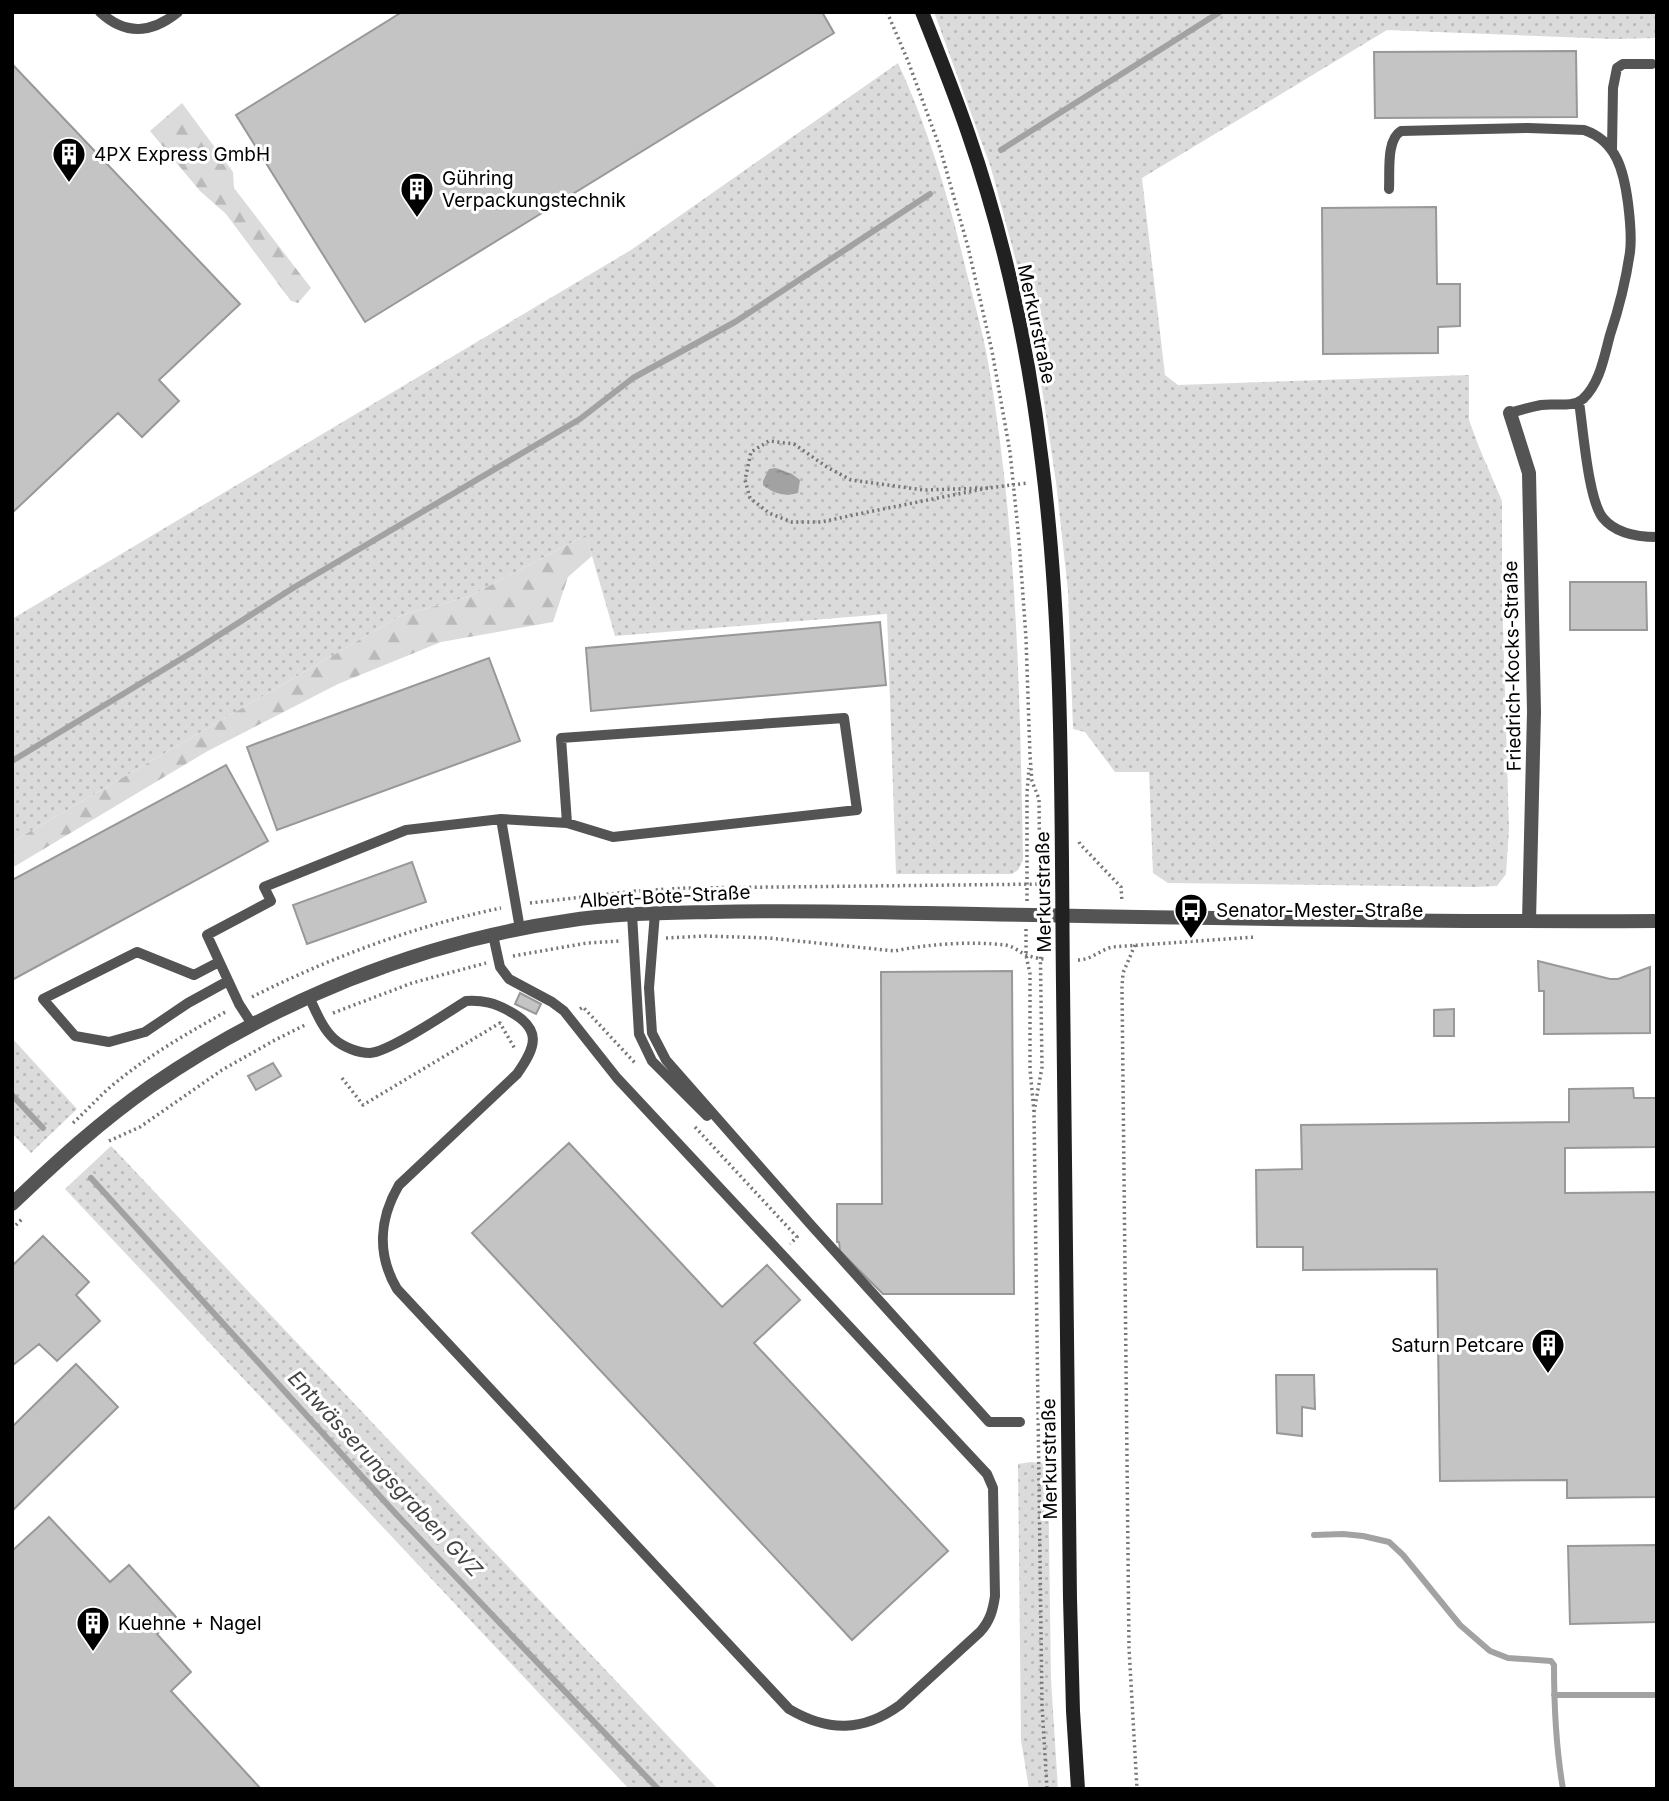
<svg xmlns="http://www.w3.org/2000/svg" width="1669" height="1801" font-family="Inter,sans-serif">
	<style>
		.grass { fill: url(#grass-dots) }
		.forest { fill: url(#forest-firs) }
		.water { fill: url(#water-ripples) }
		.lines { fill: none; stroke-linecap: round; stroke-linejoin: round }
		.stream { stroke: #a2a2a2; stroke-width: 6 }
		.building { fill: #c4c4c4; stroke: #989898; stroke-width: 2 }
		.path { stroke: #767676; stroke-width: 3.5; stroke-dasharray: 2 3.5; stroke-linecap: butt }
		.lane { stroke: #545454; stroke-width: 10 }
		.street { stroke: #545454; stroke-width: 14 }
		.secondary { stroke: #212121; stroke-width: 14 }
		.labels { text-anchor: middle; stroke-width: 6; stroke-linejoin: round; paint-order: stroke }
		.poi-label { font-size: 19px; fill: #000; stroke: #fff; text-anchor: start }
		.street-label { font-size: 19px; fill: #000; stroke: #fff }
		.water-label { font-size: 21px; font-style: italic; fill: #434343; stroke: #fff }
	</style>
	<defs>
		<pattern id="grass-dots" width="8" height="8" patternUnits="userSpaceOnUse" patternTransform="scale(1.75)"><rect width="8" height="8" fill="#dbdbdb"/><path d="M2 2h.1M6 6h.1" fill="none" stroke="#bababa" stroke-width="1.8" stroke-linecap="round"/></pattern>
		<pattern id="forest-firs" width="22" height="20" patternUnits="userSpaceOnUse" patternTransform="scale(1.75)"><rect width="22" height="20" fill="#dbdbdb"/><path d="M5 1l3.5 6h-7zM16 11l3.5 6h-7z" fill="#bababa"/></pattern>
		<pattern id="water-ripples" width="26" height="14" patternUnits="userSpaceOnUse" patternTransform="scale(1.75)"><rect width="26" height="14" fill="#a2a2a2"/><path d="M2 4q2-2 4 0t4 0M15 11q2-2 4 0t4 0" fill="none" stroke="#8a8a8a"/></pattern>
	</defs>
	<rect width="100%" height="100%" fill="#fff"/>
	<!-- grass -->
	<path class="grass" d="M934,12H1657V38L1613,39L1387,30L1142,178L1165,375L1178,385L1469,375V420L1479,447L1502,501V592L1509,829L1506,874L1497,886L1475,887L1168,883L1153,873L1149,772H1115L1085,732L1073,729L1068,591L1056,482L1043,395L1023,287L991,168Z
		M898,63C929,130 950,202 967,274C975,305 984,336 989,368C1017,530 1020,696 1023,860L1018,870L1012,874H896L887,614L615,636L586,535L468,597L402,615L12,842V619L631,250Z
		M12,1038L77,1109L31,1153L12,1133Z
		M111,1146L115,1150L718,1789H629L65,1189Z
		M1031,1462L1048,1464L1051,1680L1058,1789H1029L1021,1740L1018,1464Z"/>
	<!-- forest -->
	<path class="forest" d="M182,103L233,172L234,188L311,288L298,303L291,301L226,214L200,191L150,131Z
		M586,535L592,556L568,577L553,622L441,642L338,684L206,752L12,868V842L402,615L468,597Z"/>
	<!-- water -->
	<path class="water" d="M776,468L792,474L800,480L798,493C784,497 775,494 763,485V481L769,469Z"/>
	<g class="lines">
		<!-- stream -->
		<path class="stream" d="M1001,150L1220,12
			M12,761L191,653L293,588L580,419L633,378L735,322L930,194
			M12,1095L43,1128
			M91,1178L397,1515L658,1789
			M1314,1535L1343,1534L1363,1536L1389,1542L1403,1555L1460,1625L1490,1651L1508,1658L1551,1661L1554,1665C1554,1706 1556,1748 1563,1789
			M1554,1695H1657"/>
	</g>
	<!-- building -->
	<path class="building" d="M402,12H822L834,33L365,322L236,115Z
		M1576,51L1577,117L1375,118L1374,52Z
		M12,64L240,304L159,380L179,401L142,437L118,413L12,513Z
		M1436,207L1437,284H1460V326L1438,327V353L1323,354L1322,208Z
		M1570,582H1646L1647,630H1570Z
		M880,622L886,685L591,711L586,648Z
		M489,658L520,741L277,830L247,747Z
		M226,765L268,841L12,980V880Z
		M412,862L426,902L307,944L293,905Z
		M1538,961L1610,979H1618L1650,967V1033L1544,1034V991H1539Z
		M1012,971L1014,1294H883L840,1251L839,1242H837V1204H882L881,972Z
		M520,993L541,1004L536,1014L515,1004Z
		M1454,1009V1036H1434V1010Z
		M273,1063L281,1076L256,1090L248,1076Z
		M1633,1088L1634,1098H1657V1147L1565,1148V1193L1657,1192V1497L1567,1498V1480L1440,1481L1437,1269L1303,1270V1247H1257L1256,1170L1302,1169L1301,1125L1569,1122V1089Z
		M569,1143L722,1307L767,1265L800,1300L754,1343L948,1551L852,1640L472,1233Z
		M43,1236L89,1282L76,1295L100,1321L57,1361L39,1344L12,1366V1266Z
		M76,1364L118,1407L12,1511V1427Z
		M1276,1375H1314L1315,1409L1302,1407V1436L1277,1433Z
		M49,1517L110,1582L129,1565L176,1617L157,1634L191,1672L171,1691L261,1789H12V1551Z
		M1657,1545V1622L1570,1624L1568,1546Z"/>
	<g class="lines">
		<!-- path -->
		<path class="path" d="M887,12L908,61L940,148L968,247L992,351L1010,452L1019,540L1026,638L1030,756L1032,781L1039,799L1040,901
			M988,488L924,490L851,480L827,467L794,444L769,441L751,452L745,480L750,498L769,513L792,522H821L863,513L988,488L1028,483
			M1079,842L1080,844L1121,887L1122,902
			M1027,901V793L1029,768
			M530,903L635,891L687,888L1046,884
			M1026,929V955L1030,974V1069L1034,1112L1042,1705L1047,1789
			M666,938L705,936L769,938L895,951C926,944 974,941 1005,945C1013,946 1018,951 1024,954C1031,957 1039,959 1046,959
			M1135,945L1123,973L1122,987L1129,1648L1137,1789
			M513,956L587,943L620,941
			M1078,960C1091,960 1100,950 1112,947L1255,937
			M252,997C331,957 415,926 501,908
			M580,1009L583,1007L635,1063
			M333,1013L412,983L486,963
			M342,1078L363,1105L500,1023L515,1049
			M1034,1112L1042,1067L1040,929
			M73,1123C85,1112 96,1100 108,1089C144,1058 186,1034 227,1011
			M695,1127L797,1237L790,1244
			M109,1141L140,1127L222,1070L275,1040L307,1024
			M12,1229L23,1218"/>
		<!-- lane -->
		<path class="lane" d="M100,12C126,36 152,33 178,12
			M1612,150L1613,88L1617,68L1623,64H1652
			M1389,189C1390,172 1386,140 1401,131L1528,128L1584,130C1617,141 1624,172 1628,203C1630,219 1632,236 1630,252C1626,280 1619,308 1610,335C1604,357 1600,383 1583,399C1572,408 1555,403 1541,405C1531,407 1520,410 1510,413
			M1579,402C1583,427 1588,500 1603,518C1616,534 1638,537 1657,537
			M501,819L567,823L613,837L857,810L844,718L561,738L567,823
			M655,913L649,988L652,1033L666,1060L811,1225L989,1422H1020
			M632,914L639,1034L652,1061L707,1116
			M219,962L194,975L137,952L43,999L75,1036L109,1042L145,1032L188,1003L228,981
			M309,997C316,1011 322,1028 334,1039C343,1047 358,1053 370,1053C389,1052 447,1013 466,1001C483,1000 495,1003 509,1011C543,1029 536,1047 517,1074L399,1185C379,1219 377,1255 397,1289L789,1709C828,1732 863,1732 900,1705L980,1632C990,1621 993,1610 995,1596L993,1488L987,1474L617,1078L564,1011L552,1002L509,979L500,967L493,935
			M252,1024L239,1004L207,935L271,901L264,887L406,830L501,819L520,929"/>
		<!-- street -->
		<path class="street" d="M1510,413L1529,473L1534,712L1529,921
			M12,1204C56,1162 101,1121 151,1086C273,1002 419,942 566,921C614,913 664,913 713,912C819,909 926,914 1033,915C1241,919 1449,922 1657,921"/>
		<!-- secondary -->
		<path class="secondary" d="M922,12C938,52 954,92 968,133C1004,237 1029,353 1042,462C1064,636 1061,811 1063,985C1065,1190 1067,1394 1070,1598L1073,1711L1078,1789"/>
	</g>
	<!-- icons -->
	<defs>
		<symbol id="building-pin" viewBox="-11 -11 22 30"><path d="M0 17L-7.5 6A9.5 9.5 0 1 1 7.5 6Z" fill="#000" stroke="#fff"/><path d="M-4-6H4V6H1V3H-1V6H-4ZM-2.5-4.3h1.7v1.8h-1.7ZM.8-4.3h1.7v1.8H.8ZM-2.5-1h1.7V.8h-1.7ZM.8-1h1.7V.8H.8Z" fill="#fff"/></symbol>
		<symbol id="bus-pin" viewBox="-11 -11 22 30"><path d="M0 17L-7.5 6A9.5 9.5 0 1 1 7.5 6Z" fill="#000" stroke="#fff"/><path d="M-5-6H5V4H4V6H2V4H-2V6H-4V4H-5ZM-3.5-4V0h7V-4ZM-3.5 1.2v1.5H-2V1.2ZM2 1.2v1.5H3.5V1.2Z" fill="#fff"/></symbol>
	</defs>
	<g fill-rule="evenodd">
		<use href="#building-pin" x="50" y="135" width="38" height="52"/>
		<use href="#building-pin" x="398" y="170" width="38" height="52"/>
		<use href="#bus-pin" x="1172" y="891" width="38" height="52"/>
		<use href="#building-pin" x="1529" y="1326" width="38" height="52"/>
		<use href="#building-pin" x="74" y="1604" width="38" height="52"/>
	</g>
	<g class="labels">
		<!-- poi labels -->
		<g class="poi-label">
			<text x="94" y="161">4PX Express GmbH</text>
			<text x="442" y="185">Gühring<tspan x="442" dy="22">Verpackungstechnik</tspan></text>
			<text x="1216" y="917">Senator-Mester-Straße</text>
			<text x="1524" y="1352" text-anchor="end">Saturn Petcare</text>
			<text x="118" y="1630">Kuehne + Nagel</text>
		</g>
		<!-- street labels -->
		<g class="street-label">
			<text transform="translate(1037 324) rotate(78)" y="7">Merkurstraße</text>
			<text transform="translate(1512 666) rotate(-91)" y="7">Friedrich-Kocks-Straße</text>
			<text transform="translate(1043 892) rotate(-91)" y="7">Merkurstraße</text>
			<text transform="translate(665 896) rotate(-3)" y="7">Albert-Bote-Straße</text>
			<text transform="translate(1049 1459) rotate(-91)" y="7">Merkurstraße</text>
		</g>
		<!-- water labels -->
		<g class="water-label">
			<text transform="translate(385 1474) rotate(47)" y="7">Entwässerungsgraben GVZ</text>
		</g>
	</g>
	<!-- border -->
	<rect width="1669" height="1801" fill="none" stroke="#000000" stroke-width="28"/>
</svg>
